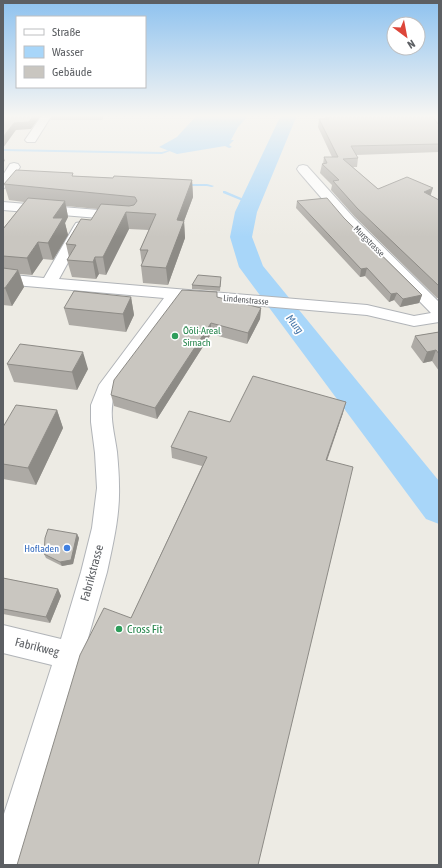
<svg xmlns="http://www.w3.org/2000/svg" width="442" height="868" font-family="'Asap Condensed',sans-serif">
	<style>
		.water { fill: #a8d6f9 }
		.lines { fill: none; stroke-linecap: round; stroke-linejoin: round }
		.stream { fill: #a8d6f9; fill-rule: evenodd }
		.river { fill: #a8d6f9; fill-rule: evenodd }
		.minor-casing { stroke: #b1b4b8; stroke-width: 2 }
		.minor { fill: #fff; fill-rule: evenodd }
		.wall { fill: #adaaa5 }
		.shaded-wall { fill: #8d8b86 }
		.building { fill: #c9c6c0; stroke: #8d8b86 }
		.leisure-dot { fill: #2e9e5b; stroke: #fff; stroke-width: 1.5 }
		.shop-dot { fill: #3f7fe0; stroke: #fff; stroke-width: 1.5 }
		.labels { text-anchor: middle; stroke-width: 3.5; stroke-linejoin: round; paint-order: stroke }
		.far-street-label { font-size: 9px; fill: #5c5f63; stroke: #fff }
		.leisure-label { font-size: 10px; fill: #27864d; stroke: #fff; text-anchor: start }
		.shop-label { font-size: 10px; fill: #366cbe; stroke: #fff; text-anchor: end }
		.water-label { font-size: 11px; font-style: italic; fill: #4677aa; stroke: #fff }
		.near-street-label { font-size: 12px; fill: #5c5f63; stroke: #fff }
		.near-leisure-label { font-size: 12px; fill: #27864d; stroke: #fff; text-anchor: start }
	</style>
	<rect width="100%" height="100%" fill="#edebe4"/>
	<!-- water -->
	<path class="water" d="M197,115H249L238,127L231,140H234L229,145L232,147L229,148L225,146L177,154L159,147L177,137Z"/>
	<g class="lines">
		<!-- stream -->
		<path class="stream" d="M3,149L162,152L169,150L170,151L162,154L3,151Z
			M185,184H207L214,186L212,187L207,186H185Z
			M223,191H225L253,203L250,204L223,193Z"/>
		<!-- river -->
		<path class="river" d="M281,115H297L257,212L252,237L263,266L439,481V524L426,519L239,267L230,237L235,212Z"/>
		<defs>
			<path id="minor" d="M42,115H52L35,142H27L25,140Z
				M14,163L18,164L20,167L7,187L3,188V175L10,164Z
				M303,165L307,166L354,218L439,302V322L414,326L367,315L180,299L115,391C108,414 114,430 117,452C118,463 119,475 119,486C120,515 113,544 107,572L23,865H3V817L52,665L3,653V625L61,639L81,572L92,528L97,488L95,453L91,422V405L99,385L164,298L3,284V274L44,278L74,226L76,223L81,222L86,223L88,226L59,279L367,305L414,316L431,313L344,224L299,172L297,169L299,166Z
				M3,202L122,212L127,213L129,216L127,219L122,220L3,210Z"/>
		</defs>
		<!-- minor casing -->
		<use href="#minor" class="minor-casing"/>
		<!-- minor -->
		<use href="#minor" class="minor"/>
	</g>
	<!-- wall -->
	<path class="wall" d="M50,115H104L102,120H51Z
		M325,115H431L439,125V152L356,155L358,158L357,167H353L378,189L430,195L439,200V298H437L355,217L331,190L332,185L320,173L322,164H323L324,157H332L318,127L319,119H325Z
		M74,176L113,178L192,180L193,197L184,221L185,238L168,285L143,283L141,266L142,264L140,250L149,230L129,229L106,275L99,274L96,279L72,277L67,260L69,257L66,244L91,220L98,209L66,206L68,217L65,223L68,235L53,260L43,259L32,275L20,274L24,287L12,306L3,305V229L24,202L9,200L4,184Z
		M297,201L344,218L422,295L419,303L400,307L394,300L389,302L365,276L360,277L296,208Z
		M221,281L220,291L192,289V285Z
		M217,292V297L261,308L260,319L247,344L211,334L157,419L114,406L111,395Z
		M131,297L134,315L126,332L69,325L64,308Z
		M439,332V371L432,361L423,363L411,347L415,336Z
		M7,364L88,369L77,390L14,382Z
		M57,410L63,428L36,485L3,479V427Z
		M343,413L327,461L131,618L202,466L172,458L171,447L230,422Z
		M77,534L79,538L73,564L62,566L46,558L44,554Z
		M3,578L58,589L61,596L50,623L3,614Z"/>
	<!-- shaded-wall -->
	<path class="shaded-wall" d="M34,115H41L31,129L16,130L3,148V137L14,123Z
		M102,115H104L102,120Z
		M3,156L5,161L3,162Z
		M192,180L193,197L184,221L185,238L168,285L166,268L177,220Z
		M433,188L430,197L424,192Z
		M65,201L68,217L65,223L68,235L53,260L48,243L53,218Z
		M126,212L129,229L106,275L103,257Z
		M38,242L43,259L32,275L27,258Z
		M95,257L99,274L96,279L93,262Z
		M367,268L365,276L360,277L361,269Z
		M18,270L24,287L12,306L5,288Z
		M397,293L394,300L389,302L391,294Z
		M422,295L419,303L400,307L403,299Z
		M131,297L134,315L126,332L123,314Z
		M261,308L260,319L247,344L248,333Z
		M211,323V334L157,419L155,408Z
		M436,350L432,361L423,363L427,352Z
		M83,352L88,369L77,390L72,372Z
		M346,402L343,413L323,471L326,460Z
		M57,410L63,428L36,485L28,468Z
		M77,534L79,538L73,564L62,566L60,562Z
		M58,589L61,596L50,623L46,617Z"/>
	<!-- building -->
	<path class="building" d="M3,115H34L29,122L14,123L3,137Z
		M327,115H431L439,125V144L351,146L358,158L343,159L378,189L407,177L433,188L424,192L439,200V286L357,208L333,181L339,180L322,164L327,163L324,157H338L319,119H329Z
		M16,170L73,173L72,176L113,178L114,176L192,180L177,220L184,221L166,268L141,266L148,250H140L156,214L126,212L103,257H95L93,262L67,260L76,245L66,244L81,219L91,220L101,204L129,206L134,205L137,201L135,197L4,184Z
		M28,198L65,201L53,218H63L48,243L38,242L27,258L3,256V229Z
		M327,198L344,218L422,295L403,299L397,293L391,294L367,268L361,269L297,201Z
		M3,268L18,270L5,288H3Z
		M198,275L221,277L220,287L192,285Z
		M182,290L217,292V297L261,308L248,333L211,323L155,408L111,395L114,380Z
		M74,291L131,297L123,314L64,308Z
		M439,332V354L436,350L427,352L415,336Z
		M20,344L83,352L72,372L7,364Z
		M253,376L346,402L326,460L353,467L258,865H17L80,655L104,608L131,618L207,457L171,447L189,411L230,422Z
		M16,405L57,410L28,468L3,464V427Z
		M48,529L77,534L71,560L60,562L44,554L45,538Z
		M3,578L58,589L46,617L3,609Z"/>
	<!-- sky -->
	<linearGradient id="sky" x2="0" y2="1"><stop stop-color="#8ec2ef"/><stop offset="0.49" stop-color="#f7f6f3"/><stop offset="1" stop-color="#f7f6f3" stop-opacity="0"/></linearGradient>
	<rect width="442" height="237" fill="url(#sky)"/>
	<!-- markers -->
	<g class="leisure-dot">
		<circle cx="175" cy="336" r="4"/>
		<circle cx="119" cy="629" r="4"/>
	</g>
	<circle class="shop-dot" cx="67" cy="548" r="4"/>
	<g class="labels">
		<!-- far-street labels -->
		<g class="far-street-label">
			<text transform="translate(369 241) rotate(45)" y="3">Murgstrasse</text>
			<text transform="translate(246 300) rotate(5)" y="3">Lindenstrasse</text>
		</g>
		<!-- leisure labels -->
		<g class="leisure-label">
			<text x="183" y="334">Ööli-Areal<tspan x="183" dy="12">Sirnach</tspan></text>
		</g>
		<!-- shop labels -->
		<g class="shop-label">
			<text x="59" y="552">Hofladen</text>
		</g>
		<!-- water labels -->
		<g class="water-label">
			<text transform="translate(295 324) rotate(52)" y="4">Murg</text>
		</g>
		<!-- near-street labels -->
		<g class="near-street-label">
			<text transform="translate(92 573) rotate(-75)" y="4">Fabrikstrasse</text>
			<text transform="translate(37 647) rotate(14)" y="4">Fabrikweg</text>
		</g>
		<!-- near-leisure labels -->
		<g class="near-leisure-label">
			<text x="127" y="633">Cross Fit</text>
		</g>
	</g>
	<!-- border -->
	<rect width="442" height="868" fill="none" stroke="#5c5f63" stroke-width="8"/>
	<!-- legend -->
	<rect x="16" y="16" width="130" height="72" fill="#ffffff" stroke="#bebfc1"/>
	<rect x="24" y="29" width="20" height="6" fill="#ffffff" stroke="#bebfc1"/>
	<text x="52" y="36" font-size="12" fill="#5c5f63">Straße</text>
	<rect x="24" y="46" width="20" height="12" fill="#a8d6f9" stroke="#bebfc1"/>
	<text x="52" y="56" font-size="12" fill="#5c5f63">Wasser</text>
	<rect x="24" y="66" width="20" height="12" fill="#c9c6c0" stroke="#bebfc1"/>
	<text x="52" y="76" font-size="12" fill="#5c5f63">Gebäude</text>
	<!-- north arrow -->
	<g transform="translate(406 36) rotate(148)"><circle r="19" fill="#ffffff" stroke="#bebfc1"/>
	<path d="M0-3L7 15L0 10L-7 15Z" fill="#dd463a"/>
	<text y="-6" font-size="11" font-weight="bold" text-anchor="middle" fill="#5c5f63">N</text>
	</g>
</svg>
